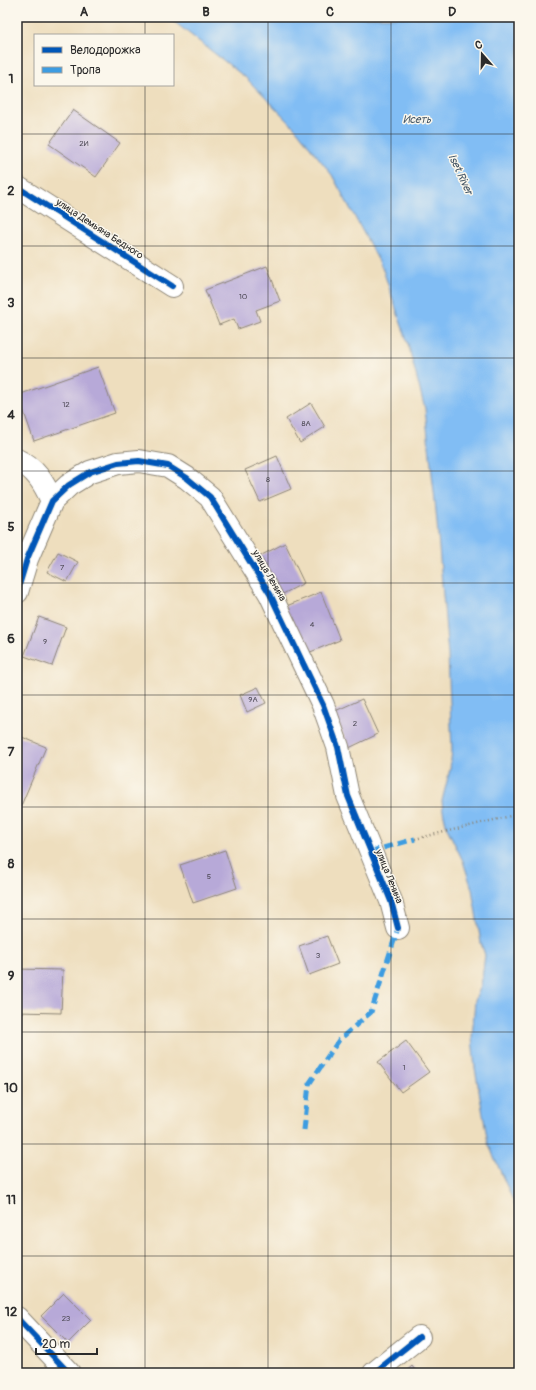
<svg xmlns="http://www.w3.org/2000/svg" width="536" height="1390" font-family="Pangolin,sans-serif">
	<style>
		.water { fill: #81bdf4; stroke: #567490 }
		.building { fill: #b7a9d8 }
		.lines { fill: none; stroke-linecap: round; stroke-linejoin: round }
		.minor-casing { stroke: #8c8474; stroke-width: 24 }
		.path { stroke: #8c8474; stroke-width: 2.5; stroke-dasharray: 1 3; stroke-linecap: butt }
		.minor { stroke: #fff; stroke-width: 22 }
		.quiet { stroke: #3d9ce1; stroke-width: 5; stroke-dasharray: 10 5; stroke-linecap: butt }
		.cycleway-casing { stroke: #fbf7ec; stroke-width: 8 }
		.cycleway { stroke: #0057b8; stroke-width: 6 }
		.grid { fill: none; stroke: #2b2b2b; stroke-width: 1; stroke-opacity: 0.55 }
		.labels { text-anchor: middle; stroke-width: 3; stroke-linejoin: round; paint-order: stroke }
		.number-label { font-size: 8px; fill: #4e4a56 }
		.street-label { font-size: 10px; fill: #2b2b2b; stroke: #fbf7ec }
		.water-label { font-size: 11px; font-style: italic; fill: #455767; stroke: #fbf7ec }
		.neatline { fill: none; stroke: #2b2b2b; stroke-width: 1.5 }
		.grid-label { font-size: 13px; text-anchor: middle; font-weight: bold; fill: #2b2b2b }
	</style>
	<rect width="100%" height="100%" fill="#fbf7ec"/>
	<filter id="ink" filterUnits="userSpaceOnUse"><feTurbulence type="fractalNoise" baseFrequency=".025" numOctaves="2"/><feDisplacementMap in="SourceGraphic" scale="8" xChannelSelector="R" yChannelSelector="G"/><feConvolveMatrix kernelMatrix="1 2 1 2 8 2 1 2 1" color-interpolation-filters="sRGB"/></filter>
	<filter id="wash" filterUnits="userSpaceOnUse"><feTurbulence type="fractalNoise" baseFrequency=".012" numOctaves="4" result="noise"/><feDisplacementMap in="SourceGraphic" scale="16" xChannelSelector="R" yChannelSelector="G"/><feGaussianBlur stdDeviation="0.9" result="paint"/><feColorMatrix in="noise" values="0 0 0 0 0 0 0 0 0 0 0 0 0 0 0 0 0 1.4 0 .05"/><feComposite in="paint" operator="in"/></filter>
	<g filter="url(#wash)">
		<rect width="100%" height="100%" fill="#eedebe"/>
		<!-- water -->
		<path class="water" d="M168,17H519V1214L488,1143L475,1068L472,1038L475,1000L481,986L485,955L481,943L472,889L463,861L447,828L443,811L442,801L450,769L452,750L448,655L436,511L425,409L408,344L382,267L332,175L296,129L246,78Z"/>
		<g id="blocks">
			<!-- building -->
			<path class="building" d="M73,110L120,143L96,177L49,144Z
				M267,266L280,301L256,310L260,321L238,329L234,319L219,325L205,290Z
				M98,367L115,413L34,441L18,395Z
				M311,403L325,427L300,443L286,419Z
				M277,456L291,489L260,502L245,470Z
				M285,543L304,583L277,597L258,557Z
				M58,552L78,562L67,582L47,572Z
				M321,592L340,640L303,655L284,607Z
				M39,617L66,627L52,666L24,656Z
				M258,687L266,703L247,712L240,695Z
				M362,699L378,734L349,748L333,712Z
				M17,735L46,747L17,815Z
				M225,850L237,888L193,903L180,865Z
				M327,936L338,964L309,975L299,946Z
				M17,969L63,970L61,1013L17,1012Z
				M406,1041L429,1072L401,1092L378,1062Z
				M64,1293L91,1320L68,1343L41,1316Z
				M412,1366L417,1373H404Z"/>
		</g>
	</g>
	<g filter="url(#ink)">
		<use href="#blocks" fill-opacity="0" stroke="#8c8474" stroke-width="1"/>
		<g class="lines">
			<defs>
				<path id="minor" d="M17,187L172,286
					M17,460C36,469 44,483 52,501
					M17,592L27,559L52,501L69,485L90,472L118,463L139,461L168,466L187,478L210,497L270,594L323,705L338,747L348,796L391,901L398,928
					M17,1318L69,1373
					M374,1373L419,1337"/>
			</defs>
			<!-- minor casing -->
			<use href="#minor" class="minor-casing"/>
			<!-- path -->
			<path class="path" d="M415,839L519,814"/>
			<!-- minor -->
			<use href="#minor" class="minor"/>
			<!-- quiet -->
			<path class="quiet" d="M369,852L415,839
				M304,1130L309,1084L339,1040L371,1012L398,928"/>
			<defs>
				<path id="cycleway" d="M17,187L172,286
					M17,592L27,559L52,501L69,485L90,472L118,463L139,461L168,466L187,478L210,497L270,594L323,705L338,747L348,796L391,901L398,928
					M17,1318L69,1373
					M374,1373L419,1337"/>
			</defs>
			<!-- cycleway casing -->
			<use href="#cycleway" class="cycleway-casing"/>
			<!-- cycleway -->
			<use href="#cycleway" class="cycleway"/>
		</g>
	</g>
	<!-- grid -->
	<path class="grid" d="M145,17V35M268,17V1373M391,17V1373M145,85V1373M17,134H519M17,246H519M17,358H519M17,471H519M17,583H519M17,695H519M17,807H519M17,919H519M17,1032H519M17,1144H519M17,1256H519"/>
	<g class="labels">
		<!-- number labels -->
		<g class="number-label">
			<text x="84" y="146">2И</text>
			<text x="243" y="299">10</text>
			<text x="66" y="407">12</text>
			<text x="306" y="426">8А</text>
			<text x="268" y="482">8</text>
			<text x="62" y="570">7</text>
			<text x="312" y="627">4</text>
			<text x="45" y="644">9</text>
			<text x="253" y="702">9А</text>
			<text x="355" y="726">2</text>
			<text x="209" y="879">5</text>
			<text x="318" y="958">3</text>
			<text x="404" y="1070">1</text>
			<text x="66" y="1321">23</text>
		</g>
		<!-- street labels -->
		<g class="street-label">
			<text transform="translate(100 228) rotate(33)" y="4">улица Демьяна Бедного</text>
			<text transform="translate(270 575) rotate(60)" y="4">улица Ленина</text>
			<text transform="translate(390 876) rotate(68)" y="4">улица Ленина</text>
		</g>
		<!-- water labels -->
		<g class="water-label">
			<text x="417" y="123">Исеть</text>
			<text transform="translate(461 174) rotate(65)" y="4">Iset River</text>
		</g>
	</g>
	<!-- margin -->
	<rect width="536" height="1390" fill="none" stroke="#fbf7ec" stroke-width="44"/>
	<!-- legend -->
	<rect x="34" y="34" width="140" height="52" fill="#fbf7ec" stroke="#a8a59f"/>
	<rect x="42" y="47" width="20" height="6" fill="#0057b8" stroke="#a8a59f"/>
	<text x="70" y="54" font-size="12" fill="#2b2b2b">Велодорожка</text>
	<rect x="42" y="67" width="20" height="6" fill="#3d9ce1" stroke="#a8a59f"/>
	<text x="70" y="74" font-size="12" fill="#2b2b2b">Тропа</text>
	<!-- north arrow -->
	<g transform="translate(482 54) rotate(340)" stroke="#fbf7ec" stroke-width="3" paint-order="stroke">
	<path d="M0-3L7 15L0 10L-7 15Z" fill="#2b2b2b"/>
	<text y="-6" font-size="11" font-weight="bold" text-anchor="middle" fill="#2b2b2b">С</text>
	</g>
	<!-- scale -->
	<path d="M36 1348v6h61v-6" fill="none" stroke="#2b2b2b" stroke-width="2"/>
	<text x="42" y="1348" font-size="12" fill="#2b2b2b" stroke="#fbf7ec" stroke-width="3" paint-order="stroke">20 m</text>
	<rect x="22" y="22" width="492" height="1346" class="neatline"/>
	<g class="grid-label">
		<text x="84" y="16">A</text>
		<text x="206" y="16">B</text>
		<text x="330" y="16">C</text>
		<text x="452" y="16">D</text>
		<text x="11" y="83">1</text>
		<text x="11" y="195">2</text>
		<text x="11" y="307">3</text>
		<text x="11" y="419">4</text>
		<text x="11" y="531">5</text>
		<text x="11" y="643">6</text>
		<text x="11" y="756">7</text>
		<text x="11" y="868">8</text>
		<text x="11" y="980">9</text>
		<text x="11" y="1092">10</text>
		<text x="11" y="1204">11</text>
		<text x="11" y="1316">12</text>
	</g>
</svg>
